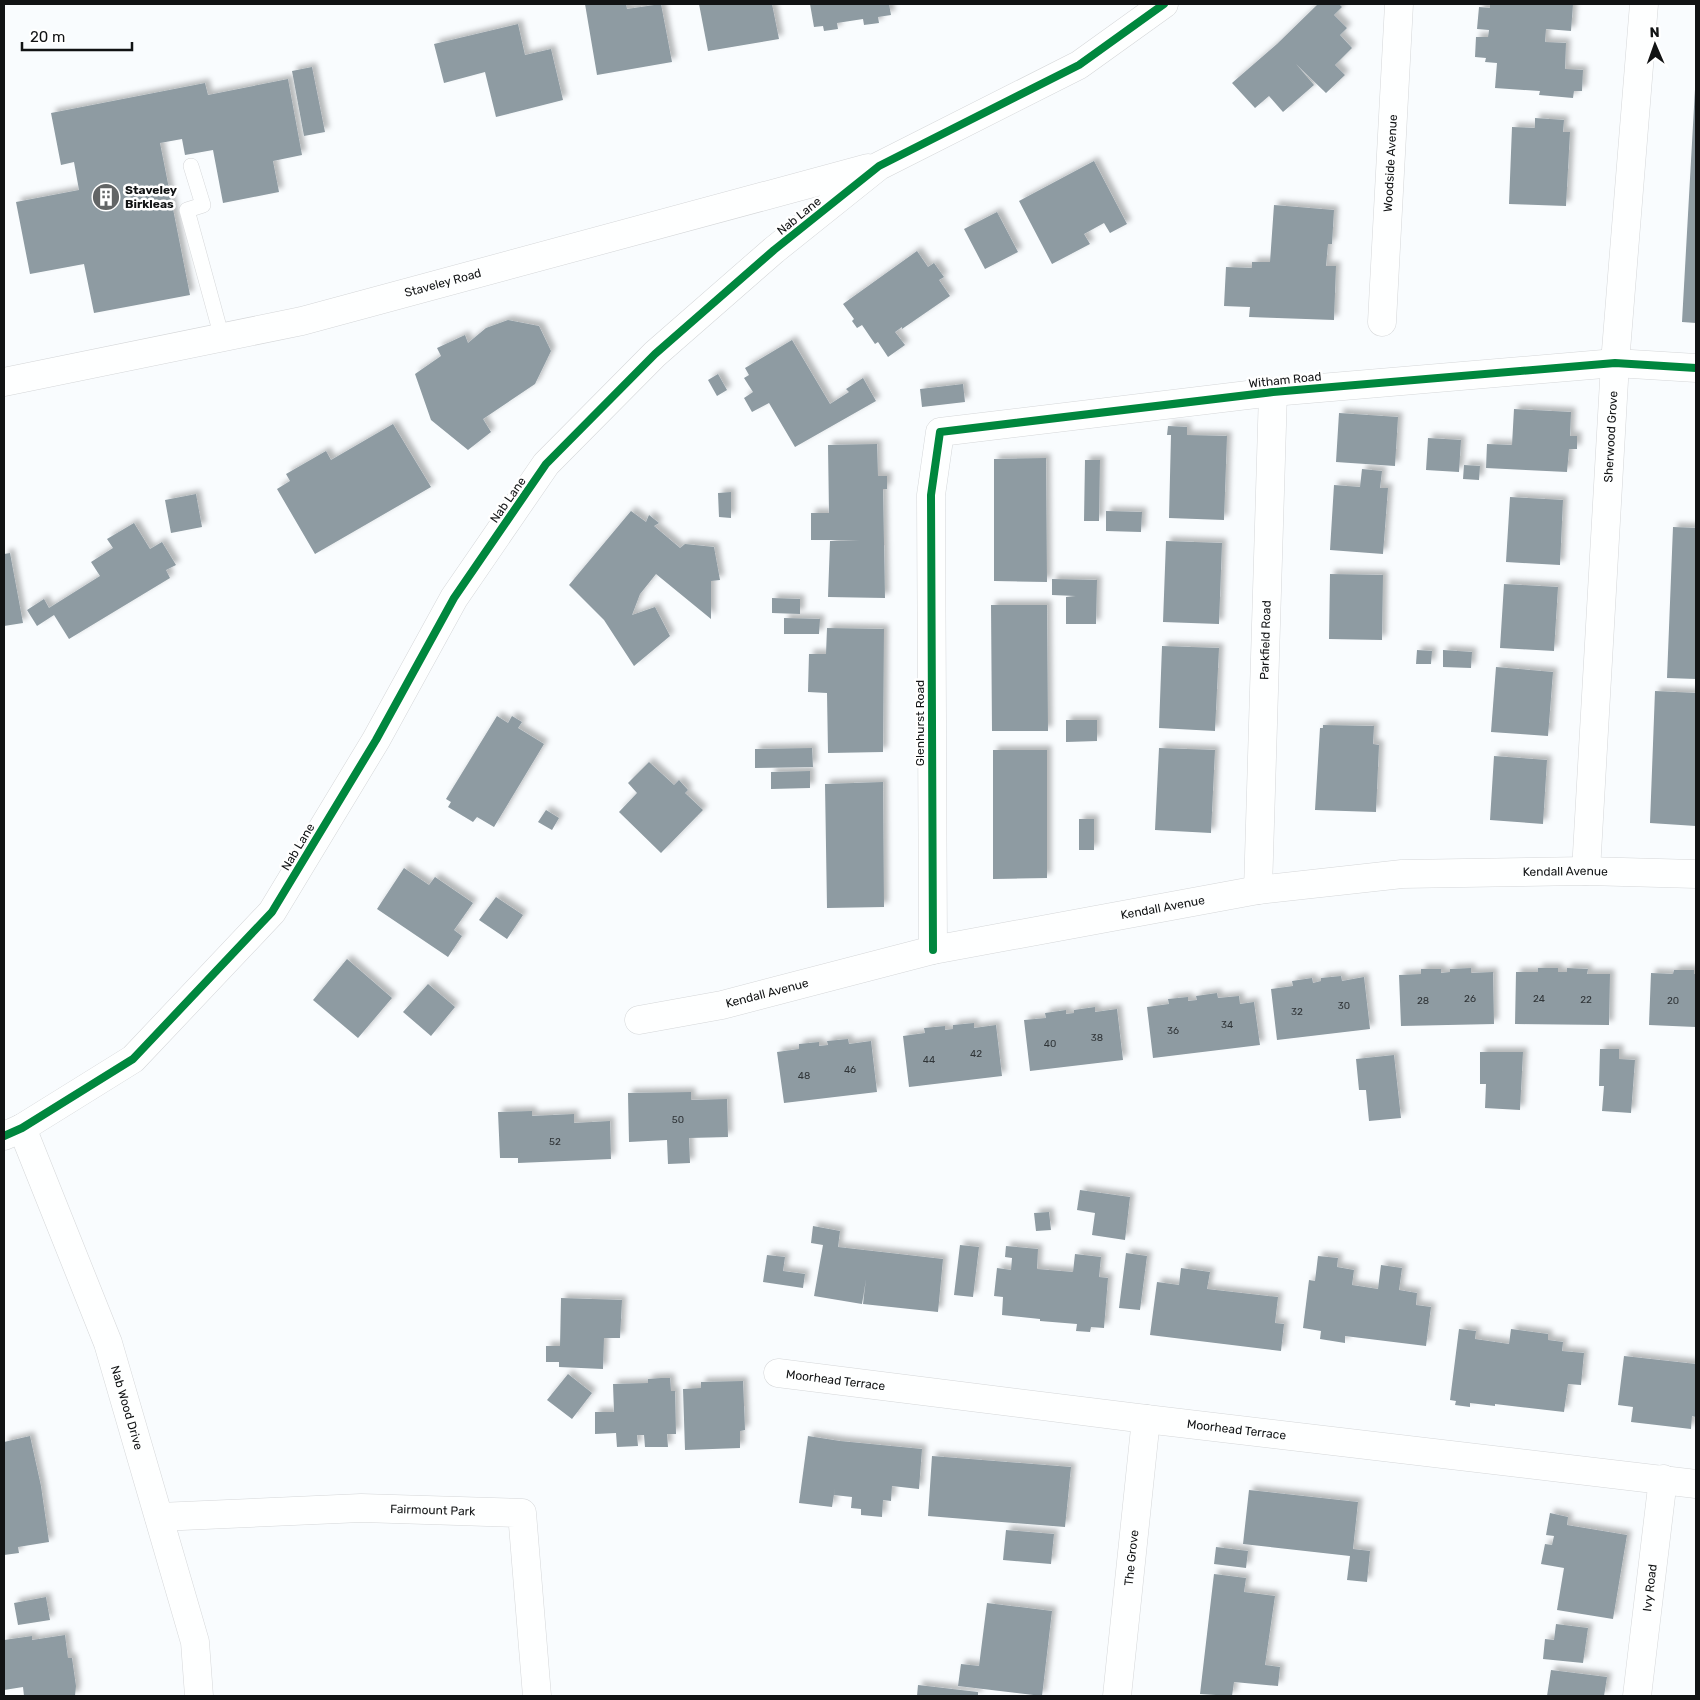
<svg xmlns="http://www.w3.org/2000/svg" width="1700" height="1700" font-family="Rubik,sans-serif">
	<style>
		.building { fill: #8e9ba2; filter: url(#shadow) }
		.lines { fill: none; stroke-linecap: round; stroke-linejoin: round }
		.service-casing { stroke: #d5d7d9; stroke-width: 16 }
		.minor-casing { stroke: #d5d7d9; stroke-width: 29 }
		.service { stroke: #feffff; stroke-width: 15 }
		.minor { stroke: #feffff; stroke-width: 28 }
		.cycleway-casing { stroke: #fff; stroke-width: 11 }
		.cycleway { stroke: #00873e; stroke-width: 8 }
		.labels { text-anchor: middle; stroke-width: 5; stroke-linejoin: round; paint-order: stroke }
		.number-label { font-size: 10px; fill: #303538 }
		.street-label { font-size: 12px; fill: #111314; stroke: #fff }
		.poi-label { font-size: 12px; font-weight: bold; fill: #111314; stroke: #fff; text-anchor: start }
	</style>
	<defs>
		<filter id="shadow"><feDropShadow dx="4.5" dy="-4.5" stdDeviation="2.5" flood-color="#0004"/></filter>
	</defs>
	<rect width="100%" height="100%" fill="#f9fcfe"/>
	<!-- building -->
	<path class="building" d="M585,4H626L627,9L661,4L672,62L597,75Z
		M699,4H772L779,39L708,51Z
		M810,4H889L891,15L878,17L879,23L864,25L863,19L837,23L838,29L824,31L823,26L814,27Z
		M1318,4H1339L1342,7L1334,15L1347,28L1340,35L1352,48L1335,65L1345,75L1326,93L1296,64L1314,85L1283,112L1269,96L1255,108L1232,83L1277,44Z
		M1490,4H1573L1571,31L1546,29L1545,42L1566,43L1565,69L1583,70L1582,91H1574L1573,98L1539,95L1540,91L1495,88L1497,63L1485,62L1486,58L1475,57L1476,37H1488L1489,30L1477,29L1479,7L1490,8Z
		M518,24L525,55L551,49L563,100L496,117L485,72L444,83L434,44Z
		M312,67L325,132L304,136L292,71Z
		M288,79L302,155L273,161L279,192L223,203L213,150L185,155L182,139L160,143L190,295L94,313L84,264L30,274L16,202L79,190L74,162L61,165L51,113L205,83L208,95Z
		M1695,89H1696V323L1682,322Z
		M1535,118L1564,120L1563,132H1570L1566,206L1509,204L1512,127L1535,128Z
		M1094,161L1127,224L1110,233L1104,223L1084,234L1090,244L1052,264L1019,201Z
		M1274,205L1334,210L1332,244H1328L1326,266H1336L1334,320L1249,317L1250,307L1224,306L1226,267L1252,268V262H1270Z
		M997,212L1018,252L985,269L964,229Z
		M917,251L928,267L934,263L944,277L939,280L950,296L902,329V327L895,332L905,345L888,357L878,342L875,344L862,325L857,328L852,321L854,319L843,304Z
		M508,320L539,326L551,351L535,384L483,419L491,432L468,450L431,420L415,374L441,356L437,348L465,335L468,343L486,328Z
		M792,340L830,404L849,392L846,389L863,378L876,401L795,447L769,403L752,412L744,398L753,392L744,378L749,375L745,368Z
		M718,374L727,390L717,396L708,380Z
		M963,384L965,402L922,407L920,389Z
		M1514,409L1571,412L1570,436H1577V449H1569L1567,472L1486,468L1487,444L1512,445Z
		M1339,413L1398,417L1395,466L1336,462Z
		M393,424L431,487L315,554L277,489L290,481L286,474L326,451L331,460Z
		M1168,426L1187,427V435L1227,436L1224,520L1169,518L1171,435H1167Z
		M1428,438L1461,440L1459,472L1426,470Z
		M877,444L878,476H887V489H883L885,598L828,597L830,541L860,540H811V513H829L828,445Z
		M1046,458L1047,582L994,581V459Z
		M1085,460H1100L1099,521H1084Z
		M1464,465L1480,466L1479,480L1463,479Z
		M1362,469L1382,471L1380,488H1388L1383,554L1330,550L1334,485L1360,487Z
		M731,492V518L719,517L718,493Z
		M196,494L202,527L171,533L165,500Z
		M1510,497L1563,500L1560,565L1506,562Z
		M631,511L646,522L649,515L659,523L654,526L680,548L685,544L714,547L720,580L711,581V619L656,574L640,594L632,615L655,607L670,636L634,666L604,620L569,585Z
		M1106,511L1142,512L1141,532L1106,531Z
		M134,523L150,549L162,542L176,565L166,570L170,578L69,639L54,615L37,626L27,610L44,599L49,608L100,576L91,562L113,548L107,539Z
		M1673,527L1696,528V679L1667,678Z
		M1166,541L1222,543L1219,624L1163,622Z
		M10,553L23,623L4,626V554Z
		M1330,574L1383,575L1382,640L1329,639Z
		M1052,579L1097,580L1096,624H1066V597L1076,596L1052,595Z
		M1504,584L1558,587L1554,651L1500,648Z
		M772,598L800,599V614L772,613Z
		M991,605H1047L1048,731H992Z
		M784,618L820,619L819,634H784Z
		M827,628L884,629L883,752L828,753L827,693L808,692L809,654H826Z
		M1162,646L1219,648L1215,731L1159,728Z
		M1417,650L1432,651L1431,664H1416Z
		M1443,650L1472,652L1471,668L1443,667Z
		M1496,667L1553,672L1548,736L1491,732Z
		M1655,691L1696,693V826L1650,823Z
		M497,716L508,723L512,716L522,722L518,728L544,744L494,827L477,817L473,822L448,807L451,802L446,799Z
		M1066,720H1097V741L1066,742Z
		M1323,725L1374,726L1373,744L1379,745L1376,812L1315,810L1320,728H1323Z
		M812,748L813,767L755,768V749Z
		M1159,748L1215,750L1211,833L1155,830Z
		M993,750H1047V878L993,879Z
		M1494,756L1547,760L1543,824L1490,820Z
		M649,762L674,785L679,780L688,790L685,793L703,810L661,853L619,812L637,793L628,783Z
		M810,771V788L771,789V772Z
		M883,782L884,907L827,908L825,784Z
		M546,810L559,818L552,830L538,822Z
		M1079,819H1094V850H1079Z
		M404,868L429,885L435,877L473,903L454,930L462,936L448,957L377,909Z
		M496,897L523,915L507,939L479,920Z
		M347,959L392,998L358,1038L313,1000Z
		M1471,968V973L1493,972L1494,1024L1401,1026L1399,975L1421,974V969H1441V973L1450,972V969Z
		M1538,968H1558V972H1567V968L1588,969L1587,974H1610L1609,1025L1515,1024L1516,972H1538Z
		M1674,970H1694V974H1696V1027L1649,1025L1651,973L1673,974Z
		M1341,976L1342,981L1364,977L1370,1029L1277,1040L1271,989L1293,986L1292,981L1312,978L1313,983L1321,981V978Z
		M428,984L455,1007L431,1036L403,1012Z
		M1217,993L1218,998L1239,996L1240,1004L1254,1002L1260,1045L1153,1058L1147,1007L1169,1004L1168,999L1188,997V1001L1197,1000L1196,996Z
		M1095,1007V1012L1117,1009L1123,1060L1030,1071L1024,1020L1046,1018L1045,1013L1066,1010V1014L1074,1013V1010Z
		M974,1023V1028L996,1025L1002,1076L909,1087L903,1036L925,1033L924,1028L945,1026V1030L953,1029V1025Z
		M848,1039L849,1044L871,1041L877,1092L784,1103L777,1052L799,1049V1044L819,1042V1046L828,1045L827,1041Z
		M1600,1049H1619V1059L1635,1060L1631,1113L1602,1111L1604,1086H1599Z
		M1480,1052H1523L1520,1110L1485,1108L1486,1084H1480Z
		M1394,1055L1401,1118L1369,1121L1366,1090H1359L1356,1059Z
		M691,1092V1100L727,1099L728,1137L689,1138L690,1163L668,1164L667,1140L629,1142L628,1093Z
		M532,1111V1116L574,1114V1123L610,1121L611,1159L518,1163V1158H500L498,1112Z
		M1080,1190L1130,1197L1125,1240L1092,1235L1095,1213L1077,1210Z
		M1049,1212L1051,1230L1036,1231L1034,1213Z
		M813,1226L840,1231L838,1247L943,1259L938,1312L863,1304L866,1279L862,1304L814,1296L823,1245L811,1243Z
		M960,1245L979,1247L973,1297L954,1295Z
		M1006,1246L1038,1249L1037,1269L1073,1272L1075,1254L1101,1257L1099,1277L1108,1278L1104,1328L1091,1327L1090,1332L1076,1331L1077,1324L1040,1321V1319L1002,1315L1003,1297L994,1296L997,1268L1011,1270L1012,1258L1005,1257Z
		M1126,1253L1147,1256L1140,1310L1119,1308Z
		M767,1255L785,1257L783,1271L805,1274L803,1288L763,1282Z
		M1318,1256L1338,1258L1337,1267L1354,1270L1352,1285L1378,1289L1381,1265L1402,1268L1399,1290L1417,1293L1416,1305L1431,1307L1426,1346L1345,1336V1343L1320,1339L1321,1331L1303,1328L1309,1280L1315,1281Z
		M1181,1268L1210,1272L1207,1289L1278,1297L1275,1323L1284,1324L1281,1351L1150,1335L1157,1282L1179,1285Z
		M561,1298L622,1300L620,1338H604L603,1369L559,1367V1362H546V1346H560Z
		M1459,1329L1476,1331L1475,1339L1509,1344L1511,1329L1548,1334V1340L1563,1342L1562,1351L1584,1353L1581,1385L1568,1384L1564,1412L1495,1404V1406L1470,1403V1407L1455,1405L1456,1401L1450,1400Z
		M1624,1356L1696,1364V1417L1692,1416L1691,1429L1631,1422L1633,1407L1618,1405Z
		M568,1374L592,1393L572,1419L547,1400Z
		M661,1378H670L671,1391H675L676,1434H667L668,1447H645L644,1435H637L638,1446L617,1447L616,1433L595,1434V1412H614L613,1384L648,1383V1379Z
		M743,1381L745,1430L740,1431V1448L685,1450L683,1389L701,1388V1382Z
		M30,1436L41,1486L49,1542L18,1547L19,1553L4,1555V1442Z
		M808,1436L840,1441L922,1449L919,1489L892,1486L891,1501L883,1500L882,1517L861,1515V1509L851,1508L852,1497L834,1495L835,1488L832,1507L799,1503Z
		M932,1456L1071,1467L1065,1527L928,1516Z
		M1249,1490L1358,1502L1353,1549L1370,1551L1367,1582L1347,1580L1350,1556L1243,1544Z
		M1550,1513L1568,1517L1567,1525L1627,1535L1613,1619L1557,1610L1564,1568L1541,1564L1545,1544L1552,1545L1554,1536L1546,1535Z
		M1006,1530L1054,1534L1051,1564L1003,1560Z
		M1216,1547L1248,1551L1246,1568L1214,1564Z
		M1214,1574L1246,1578L1244,1592L1275,1596L1265,1665L1280,1667L1278,1686L1234,1682L1232,1696L1200,1694Z
		M46,1597L50,1620L18,1625L14,1603Z
		M987,1603L1052,1611L1042,1696L958,1686L961,1664L979,1666Z
		M1556,1624L1588,1628L1583,1663L1543,1659L1545,1639L1554,1640Z
		M65,1635L68,1658H72L76,1686L75,1696H24L23,1687L4,1690V1640L32,1636V1640Z
		M1551,1670L1607,1677L1604,1696H1547Z
		M918,1685L978,1692V1696H917Z"/>
	<g class="lines">
		<defs>
			<path id="service" d="M191,166L203,205L187,210L222,338"/>
			<g id="minor">
				<path id="s1" d="M1382,322L1399,4"/>
				<path id="s2" d="M4,382L302,321L868,168"/>
				<path id="s3" d="M1586,871L1615,363L1644,4"/>
				<path id="s4" d="M1258,890L1273,392"/>
				<path d="M933,950L931,495L940,432L1273,392L1615,363L1696,368"/>
				<path id="s5" d="M639,1020L722,1005L933,950L1258,890L1402,874L1586,871L1696,874"/>
				<path id="s6" d="M22,1128L108,1343L195,1642L199,1696"/>
				<path d="M4,1136L22,1128L133,1059L272,912L376,740L454,598L546,464L655,354L774,250L879,166L1079,65L1164,4"/>
				<path id="s7" d="M778,1373L1146,1419L1696,1484"/>
				<path id="s8" d="M159,1517L361,1508L522,1513L537,1696"/>
				<path id="s9" d="M1117,1696L1146,1419"/>
				<path id="s10" d="M1637,1696L1663,1479"/>
			</g>
		</defs>
		<!-- service casing -->
		<use href="#service" class="service-casing"/>
		<!-- minor casing -->
		<use href="#minor" class="minor-casing"/>
		<!-- service -->
		<use href="#service" class="service"/>
		<!-- minor -->
		<use href="#minor" class="minor"/>
		<defs>
			<path id="cycleway" d="M933,950L931,495L940,432L1273,392L1615,363L1696,368
				M4,1136L22,1128L133,1059L272,912L376,740L454,598L546,464L655,354L774,250L879,166L1079,65L1164,4"/>
		</defs>
		<!-- cycleway casing -->
		<use href="#cycleway" class="cycleway-casing"/>
		<!-- cycleway -->
		<use href="#cycleway" class="cycleway"/>
	</g>
	<!-- icons -->
	<defs>
		<symbol id="building-disc" viewBox="-11 -11 22 22"><circle r="9.5" fill="#626566" stroke="#fff"/><path d="M-4-6H4V6H1V3H-1V6H-4ZM-2.5-4.3h1.7v1.8h-1.7ZM.8-4.3h1.7v1.8H.8ZM-2.5-1h1.7V.8h-1.7ZM.8-1h1.7V.8H.8Z" fill="#fff"/></symbol>
	</defs>
	<g fill-rule="evenodd">
		<use href="#building-disc" x="90" y="181" width="32" height="32"/>
	</g>
	<g class="labels">
		<!-- number labels -->
		<g class="number-label">
			<text x="1470" y="1002">26</text>
			<text x="1539" y="1002">24</text>
			<text x="1586" y="1003">22</text>
			<text x="1423" y="1004">28</text>
			<text x="1673" y="1004">20</text>
			<text x="1344" y="1009">30</text>
			<text x="1297" y="1015">32</text>
			<text x="1227" y="1028">34</text>
			<text x="1173" y="1034">36</text>
			<text x="1097" y="1041">38</text>
			<text x="1050" y="1047">40</text>
			<text x="976" y="1057">42</text>
			<text x="929" y="1063">44</text>
			<text x="850" y="1073">46</text>
			<text x="804" y="1079">48</text>
			<text x="678" y="1123">50</text>
			<text x="555" y="1145">52</text>
		</g>
		<!-- street labels -->
		<g class="street-label">
			<text dy="4" stroke="none"><textPath href="#s1" startOffset="159">Woodside Avenue</textPath></text>
			<text transform="translate(799 216) rotate(-39)" y="4">Nab Lane</text>
			<text dy="4" stroke="none"><textPath href="#s2" startOffset="450">Staveley Road</textPath></text>
			<text transform="translate(1285 380) rotate(-6)" y="4">Witham Road</text>
			<text dy="4" stroke="none"><textPath href="#s3" startOffset="435">Sherwood Grove</textPath></text>
			<text transform="translate(508 500) rotate(-55)" y="4">Nab Lane</text>
			<text dy="4" stroke="none"><textPath href="#s4" startOffset="250">Parkfield Road</textPath></text>
			<text transform="translate(920 723) rotate(-90)" y="4">Glenhurst Road</text>
			<text transform="translate(298 847) rotate(-59)" y="4">Nab Lane</text>
			<text dy="4" stroke="none"><textPath href="#s5" startOffset="941">Kendall Avenue</textPath></text>
			<text dy="4" stroke="none"><textPath href="#s5" startOffset="536">Kendall Avenue</textPath></text>
			<text dy="4" stroke="none"><textPath href="#s5" startOffset="131">Kendall Avenue</textPath></text>
			<text dy="4" stroke="none"><textPath href="#s7" startOffset="58">Moorhead Terrace</textPath></text>
			<text dy="4" stroke="none"><textPath href="#s6" startOffset="299">Nab Wood Drive</textPath></text>
			<text dy="4" stroke="none"><textPath href="#s7" startOffset="462">Moorhead Terrace</textPath></text>
			<text dy="4" stroke="none"><textPath href="#s8" startOffset="274">Fairmount Park</textPath></text>
			<text dy="4" stroke="none"><textPath href="#s9" startOffset="139">The Grove</textPath></text>
			<text dy="4" stroke="none"><textPath href="#s10" startOffset="109">Ivy Road</textPath></text>
		</g>
		<!-- poi labels -->
		<g class="poi-label">
			<text x="125" y="194">Staveley<tspan x="125" dy="14">Birkleas</tspan></text>
		</g>
	</g>
	<!-- border -->
	<rect width="1700" height="1700" fill="none" stroke="#111314" stroke-width="10"/>
	<!-- north arrow -->
	<g transform="translate(1655 45) rotate(358)" stroke="#ffffff" stroke-width="4" paint-order="stroke">
	<path d="M0-4L9 19L0 12L-9 19Z" fill="#111314"/>
	<text y="-8" font-size="14" font-weight="bold" text-anchor="middle" fill="#111314">N</text>
	</g>
	<!-- scale -->
	<path d="M22 42v8h110v-8" fill="none" stroke="#111314" stroke-width="2.5"/>
	<text x="30" y="42" font-size="15" fill="#111314" stroke="#ffffff" stroke-width="4" paint-order="stroke">20 m</text>
</svg>
